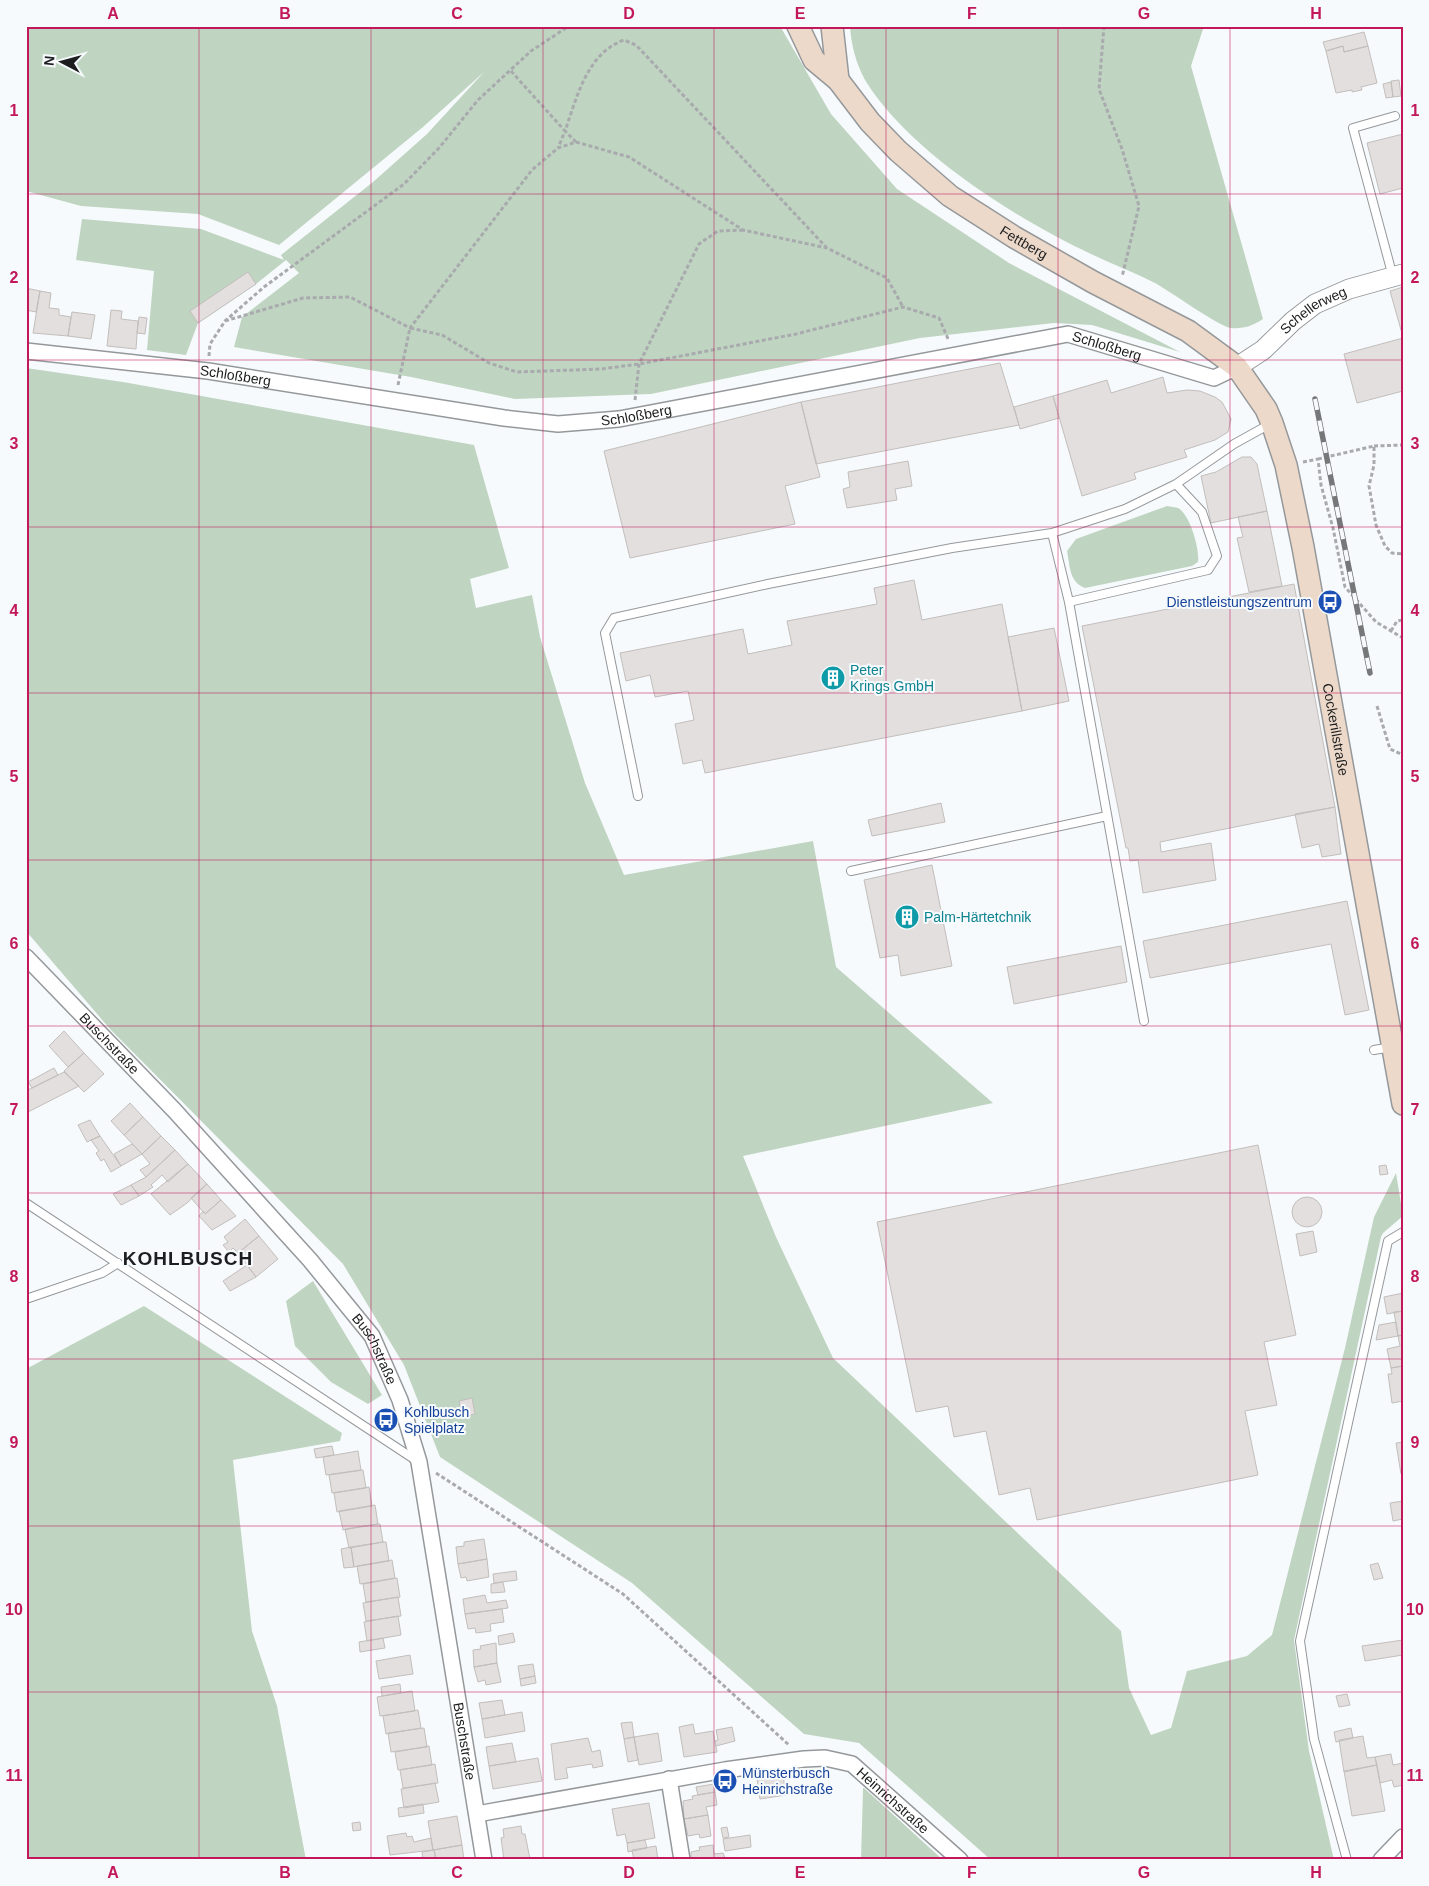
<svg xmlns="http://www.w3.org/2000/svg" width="1429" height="1886" font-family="Arial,sans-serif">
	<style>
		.green { fill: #bfd5c1 }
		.building { fill: #e3dfde; stroke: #c2bebc }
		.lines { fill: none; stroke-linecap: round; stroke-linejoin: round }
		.service-casing { stroke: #95989a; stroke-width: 10 }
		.minor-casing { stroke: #95989a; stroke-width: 18 }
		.tertiary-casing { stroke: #95989a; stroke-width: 21 }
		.secondary-casing { stroke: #95989a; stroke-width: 24 }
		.path { stroke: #a8aaad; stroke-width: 3; stroke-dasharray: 4 2.5; stroke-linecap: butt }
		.service { stroke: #fff; stroke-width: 8 }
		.minor { stroke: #fff; stroke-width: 15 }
		.tertiary { stroke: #fff; stroke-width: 19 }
		.secondary { stroke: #ecd9c9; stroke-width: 21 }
		.rail-casing { stroke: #767779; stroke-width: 5.5 }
		.rail { stroke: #f7fafd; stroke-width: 4; stroke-dasharray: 11; stroke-linecap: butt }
		.grid { fill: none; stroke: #c2185b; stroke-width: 1; stroke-opacity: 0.55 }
		.labels { text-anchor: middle; stroke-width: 4; stroke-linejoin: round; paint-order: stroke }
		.street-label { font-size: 14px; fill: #1c1d1e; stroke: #f7fafd }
		.transit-label { font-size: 14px; fill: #164399; stroke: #f7fafd; text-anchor: start }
		.culture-label { font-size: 14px; fill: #0d838f; stroke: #f7fafd; text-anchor: start }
		.district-label { font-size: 19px; font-weight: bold; letter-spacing: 1px; fill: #1c1d1e; stroke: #f7fafd }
		.neatline { fill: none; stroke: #c2185b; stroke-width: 2 }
		.grid-label { font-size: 16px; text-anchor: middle; font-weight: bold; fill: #c2185b }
	</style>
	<rect width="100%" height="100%" fill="#f7fafd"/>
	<!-- green -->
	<path class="green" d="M26,26H780L831,114L897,189L1009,263L1180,352L1092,325L1054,323L920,338L651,394L515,399L411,377L234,347L242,317L299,273L286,260L256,284L198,323L186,355L147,350L154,271L76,260L82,219L201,229L284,260L281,255L373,182L427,134L484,72L423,127L279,245L198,214L81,206L26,191Z
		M850,26H1204L1191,66L1263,319C1252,326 1244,329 1231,328C1219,327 1169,290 1153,282C1133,272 1112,264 1091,254C1017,219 909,152 865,80C856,64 851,44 850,26Z
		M26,368L123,382L474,445L509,568L470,579L476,608L532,595L540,637L585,783L624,875L813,841L836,967L993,1103L743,1156L776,1237L833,1358L1121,1631L1129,1688L1151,1735L1171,1728L1187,1671L1247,1656L1272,1635L1345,1348L1374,1217L1396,1173L1403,1216L1383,1233L1381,1237L1294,1640L1309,1751L1334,1860H991L859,1743L804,1734L632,1583L440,1457L404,1365L343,1264L110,1029L26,931Z
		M1167,506C1170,507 1176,507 1178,508C1190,514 1200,550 1198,562L1192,566L1085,588C1069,582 1070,566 1067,551L1076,539Z
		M313,1281L382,1395L368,1404L331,1382L295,1346L286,1301Z
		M144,1306L342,1433L340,1441L233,1460L252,1631L277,1706L306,1860H26V1369Z
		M863,1788H864L943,1860H861Z"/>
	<!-- building -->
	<path class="building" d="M1364,32L1368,46L1344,52L1343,46L1326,51L1323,42Z
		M1343,46L1344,52L1368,46L1377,83L1361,87L1362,90L1352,92V90L1336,93L1326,51Z
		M1399,80L1401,96L1393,97L1391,81Z
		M1391,82L1393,97L1386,98L1383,84Z
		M1403,134V188L1380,194L1367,143Z
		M248,272L256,284L198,323L190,311Z
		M1403,287V337L1390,291Z
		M26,288L40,291L36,312L26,310Z
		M40,291L51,293L49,308L59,309V315L71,317L68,336L33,333Z
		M111,310L122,311L121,319L138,321L136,349L107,346Z
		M72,312L95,315L91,339L68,336Z
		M139,317L147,318L145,334L137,333Z
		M1403,338V391L1357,403L1344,354Z
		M1000,363L1019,425L816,464L801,402Z
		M1163,377L1167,393L1187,390L1200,391L1215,397L1222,402L1231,419L1228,432L1215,440L1184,450L1187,457L1134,473L1136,479L1082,496L1053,396L1107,380L1111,393Z
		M1053,396L1059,418L1020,429L1014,407Z
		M801,402L820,477L785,486L795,524L630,558L604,451Z
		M1242,457H1251L1257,464L1267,511L1211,523L1201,476L1216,472Z
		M908,461L912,486L895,489L897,500L847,508L843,489L850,487L848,472Z
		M1267,511L1282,586L1249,592L1237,538L1243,537L1238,517Z
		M914,580L922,620L1002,604L1022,711L705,773L702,760L683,764L675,724L694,720L688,691L655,697L650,675L626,681L620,653L743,629L748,654L792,645L787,621L877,604L874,588Z
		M1294,584L1335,807L1160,842L1161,852L1211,843L1216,880L1143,893L1138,860L1130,861L1128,848H1126L1082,626Z
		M1054,628L1069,701L1022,711L1008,637Z
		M941,803L945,822L872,836L868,820Z
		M1335,807L1341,854L1322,857L1319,844L1302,848L1295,814Z
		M932,865L952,966L901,976L898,955L880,958L864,880Z
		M1347,901L1369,1010L1345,1015L1331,944L1150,978L1143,941Z
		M1121,946L1127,982L1014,1004L1007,967Z
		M64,1031L84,1053L68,1067L49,1046Z
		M84,1053L104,1074L84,1092L64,1071Z
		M54,1068L58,1075L32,1088L28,1082Z
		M64,1072L79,1086L26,1113V1091Z
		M130,1103L143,1117L124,1135L111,1121Z
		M143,1117L161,1136L142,1154L124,1135Z
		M90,1120L100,1136L87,1142L78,1125Z
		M100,1136L121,1166L111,1172L104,1159L101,1161L96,1153L99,1151L91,1140Z
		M161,1136L175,1150L146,1177L140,1170L150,1164L142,1154Z
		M132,1144L142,1154L121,1166L114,1154Z
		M1258,1145L1296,1335L1264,1342L1277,1405L1245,1411L1258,1475L1037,1520L1030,1488L999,1495L986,1431L954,1437L948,1406L916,1412L877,1222Z
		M175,1150L188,1164L168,1182L162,1175L151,1185L153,1187L139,1196L131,1185L146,1177Z
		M188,1164L207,1184L187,1203L170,1215L151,1194Z
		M1386,1165L1388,1174L1380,1175L1379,1166Z
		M207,1184L221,1200L205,1214L191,1198Z
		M131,1185L139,1196L121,1205L113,1194Z
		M1292 1212a15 15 0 1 1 30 0a15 15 0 1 1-30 0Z
		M221,1200L236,1216L212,1230L199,1216L203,1211L205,1214Z
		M245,1219L259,1236L238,1253L233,1248L229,1252L223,1245L228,1242L224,1237Z
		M1313,1231L1317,1252L1300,1256L1296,1234Z
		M259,1236L278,1259L256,1277L238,1253Z
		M247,1265L256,1277L230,1291L223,1281Z
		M1403,1293V1311L1387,1314L1384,1297Z
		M1403,1311V1335L1398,1336L1394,1312Z
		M1396,1322L1398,1336L1376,1340L1379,1325Z
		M1403,1335V1366L1391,1368L1387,1349L1400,1346L1398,1336Z
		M1403,1366V1401L1392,1403L1388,1374H1392L1391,1368Z
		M472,1398L475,1414L463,1417L459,1401Z
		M1403,1442V1474H1401L1396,1443Z
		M332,1446L334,1455L316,1458L314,1449Z
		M358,1451L361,1470L326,1475L323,1457Z
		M363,1470L366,1488L332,1493L329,1475Z
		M369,1487L372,1506L337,1512L334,1493Z
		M1403,1501V1519L1393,1521L1390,1503Z
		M375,1505L378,1524L343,1530L339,1511Z
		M378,1524H380L383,1542L349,1548L345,1529Z
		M484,1539L487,1559L458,1564L456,1547L464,1546V1542Z
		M383,1542H386L389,1561L354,1567L351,1547Z
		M351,1547L354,1567L344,1568L341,1549Z
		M487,1559L489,1577L467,1581L466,1577L461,1578L458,1564Z
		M392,1560L395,1578L360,1584L357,1566Z
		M1378,1563L1383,1578L1374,1580L1370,1565Z
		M516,1571L517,1580L494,1583L493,1574Z
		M397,1578L400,1597L366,1602L363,1584Z
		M503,1582L505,1592L491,1593V1584Z
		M485,1595L487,1603L506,1600L508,1608L465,1614L463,1599Z
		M398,1597L401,1616L366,1621L363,1603Z
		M502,1609L504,1622L490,1624L491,1631L476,1633L475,1628L468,1629L465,1614Z
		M398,1616L401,1635L367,1641L364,1622Z
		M513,1633L515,1642L499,1645L498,1636Z
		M383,1638L385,1648L360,1652L359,1642Z
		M1403,1640V1655L1365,1661L1362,1646Z
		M496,1643L497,1663L474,1667L473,1650L481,1649L480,1646Z
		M410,1655L413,1674L379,1679L376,1661Z
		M497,1663L501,1682L486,1685L485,1680L478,1682L474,1667Z
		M533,1664L535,1676L520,1679L518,1666Z
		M535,1676L536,1683L521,1686L520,1679Z
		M400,1684L401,1693L382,1696L381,1687Z
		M412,1691L415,1711L380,1716L377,1697Z
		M1347,1694L1350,1705L1339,1707L1336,1696Z
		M502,1700L505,1715L482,1719L479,1703Z
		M418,1710L421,1728L386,1734L383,1716Z
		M522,1712L525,1731L485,1738L482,1719Z
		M632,1722L634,1737L624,1739L621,1723Z
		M693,1724L695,1734L713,1731L717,1752L684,1757L679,1727Z
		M732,1727L735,1741L716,1746L715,1741L718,1740L716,1730Z
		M424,1728L427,1747L391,1752L388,1733Z
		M1351,1728L1353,1738L1336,1742L1334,1732Z
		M658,1733L662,1761L639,1765L634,1737Z
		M1363,1736L1367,1758L1375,1757L1377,1765L1344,1772L1339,1740Z
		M634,1737L638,1760L628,1762L624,1739Z
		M588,1738L592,1752L600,1750L603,1766L593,1768L592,1764L566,1768L568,1778L555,1780L551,1744Z
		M512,1743L516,1762L489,1766L486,1747Z
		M429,1746L432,1765L398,1770L395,1752Z
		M1391,1754L1393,1765L1403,1763V1785L1394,1787L1392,1780L1380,1783L1375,1757Z
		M538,1758L542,1781L493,1789L489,1766Z
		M435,1764L438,1783L403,1788L400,1770Z
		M1377,1765L1385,1811L1352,1816L1344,1771Z
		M783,1775L786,1795L760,1799L757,1779Z
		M435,1783L439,1802L404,1808L401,1789Z
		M714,1784L715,1792L698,1795L696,1787Z
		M715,1792L717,1805L706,1807L708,1815L684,1819L683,1801L693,1799L692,1796Z
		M649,1803L655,1838L627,1843L625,1834L617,1836L612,1809Z
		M423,1804L424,1813L399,1817L398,1808Z
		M708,1815L711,1836L700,1838L699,1834L688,1836L684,1819Z
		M457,1816L462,1845L433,1850L428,1821Z
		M360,1822L361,1830L353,1831L352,1823Z
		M521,1826L522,1834H525L530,1859L504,1860L501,1838L504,1837L503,1829Z
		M727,1827L729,1837L723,1838L721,1828Z
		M406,1833L407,1837L412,1836L414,1842L431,1838L433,1850L390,1855L387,1836Z
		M750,1835L751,1847L725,1851L723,1839Z
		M645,1840L647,1848L628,1852L627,1843Z
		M462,1845L464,1860H436L434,1850Z
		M713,1845L714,1854L723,1853L726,1860H691V1852L700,1850L699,1847Z
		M656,1846L658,1860H634L632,1850Z
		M434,1850L436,1860H423L422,1852Z"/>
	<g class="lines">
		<defs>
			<path id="service" d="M1393,277L1353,128L1395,116
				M1052,533L1069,602L1208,570L1217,556L1202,512L1176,484
				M1069,602L1144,1021
				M638,796L605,633L614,618L768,584L952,548L1052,533L1125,509L1176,484L1234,444L1270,424
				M851,871L1107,816
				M1374,1050L1392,1047
				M26,1203L417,1461
				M26,1299L102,1273L118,1263
				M1347,1860L1314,1739L1300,1641L1388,1241L1403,1232"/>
			<g id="minor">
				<path id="s1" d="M26,351L208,371L504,418L558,424L619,419L1068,334L1214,378L1237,367"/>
				<path id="s2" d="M26,957L174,1110L310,1260L372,1336L400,1400L419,1462L484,1860"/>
				<path d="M669,1779L682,1860"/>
				<path id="s3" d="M477,1814L725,1770L804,1759L825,1758L852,1764L960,1860"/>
				<path d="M1381,1860L1403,1837"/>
			</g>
			<g id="tertiary">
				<path id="s4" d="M1237,367L1263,350L1293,321L1315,304L1349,289L1403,274"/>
			</g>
			<g id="secondary">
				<path id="s5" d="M798,26L814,60L838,80L870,122L898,151L950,196L1014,237L1093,282L1188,331L1237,367L1266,409L1272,423L1286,465L1303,547L1403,1104"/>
				<path d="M832,26L838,80"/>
			</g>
		</defs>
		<!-- service casing -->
		<use href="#service" class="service-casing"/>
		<!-- minor casing -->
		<use href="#minor" class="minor-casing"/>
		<!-- tertiary casing -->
		<use href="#tertiary" class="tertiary-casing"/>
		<!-- secondary casing -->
		<use href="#secondary" class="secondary-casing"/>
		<!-- path -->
		<path class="path" d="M1104,26L1099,89L1122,149L1139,206L1122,277
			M511,71L565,131L558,148
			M576,142L565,131C577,97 587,53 624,40L636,45L826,247
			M225,321L303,298L350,297L410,328L532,170L558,148L576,142L629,157L743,230L827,248L887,278L903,307
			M209,356L210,344L225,321L264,287L404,184L439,148L478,100L531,51L569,26
			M398,385L410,328L442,335L489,363L517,372L601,369L639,364L796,334L903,307L939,318L949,341
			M635,400L639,364L699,244L718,231L743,230
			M1374,446L1403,445
			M1318,459L1374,446V465L1369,486L1376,525L1385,546L1392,553L1403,554
			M1303,462L1318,459L1321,485L1333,528L1345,587L1376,622L1403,638
			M1391,631L1397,621L1403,620
			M1377,706L1390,749L1403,755
			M436,1473L623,1594L789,1745"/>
		<!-- service -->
		<use href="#service" class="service"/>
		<!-- minor -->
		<use href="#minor" class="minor"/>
		<!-- tertiary -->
		<use href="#tertiary" class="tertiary"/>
		<!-- secondary -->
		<use href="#secondary" class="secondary"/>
		<defs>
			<path id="rail" d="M1315,399L1370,673"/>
		</defs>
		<!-- rail casing -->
		<use href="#rail" class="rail-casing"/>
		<!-- rail -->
		<use href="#rail" class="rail"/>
	</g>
	<!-- grid -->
	<path class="grid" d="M199,26V1860M371,26V1860M543,26V1860M714,26V1860M886,26V1860M1058,26V1860M1230,26V1860M26,194H1403M26,360H1403M26,527H1403M26,693H1403M26,860H1403M26,1026H1403M26,1193H1403M26,1359H1403M26,1526H1403M26,1692H1403"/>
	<!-- icons -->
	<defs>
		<symbol id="bus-disc" viewBox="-11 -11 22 22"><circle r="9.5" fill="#1a4fb4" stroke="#f7fafd"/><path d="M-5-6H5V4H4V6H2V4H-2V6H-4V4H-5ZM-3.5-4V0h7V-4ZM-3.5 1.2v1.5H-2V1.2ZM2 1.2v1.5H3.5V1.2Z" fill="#fff"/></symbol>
		<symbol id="building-disc" viewBox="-11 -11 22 22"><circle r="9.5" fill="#0f9aa8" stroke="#f7fafd"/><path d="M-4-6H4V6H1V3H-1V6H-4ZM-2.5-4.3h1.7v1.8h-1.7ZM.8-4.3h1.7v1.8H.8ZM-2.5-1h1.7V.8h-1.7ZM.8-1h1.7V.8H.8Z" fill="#fff"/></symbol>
	</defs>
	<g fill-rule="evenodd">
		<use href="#bus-disc" x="1316" y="588" width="28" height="28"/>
		<use href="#building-disc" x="819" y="664" width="28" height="28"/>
		<use href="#building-disc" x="893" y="903" width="28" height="28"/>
		<use href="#bus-disc" x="372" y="1406" width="28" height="28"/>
		<use href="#bus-disc" x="711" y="1767" width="28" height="28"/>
	</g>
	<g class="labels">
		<!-- street labels -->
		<g class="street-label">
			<text dy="5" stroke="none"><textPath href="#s5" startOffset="318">Fettberg</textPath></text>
			<text dy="5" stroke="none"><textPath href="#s4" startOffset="96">Schellerweg</textPath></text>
			<text dy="5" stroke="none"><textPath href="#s1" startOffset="1096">Schloßberg</textPath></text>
			<text dy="5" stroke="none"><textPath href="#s1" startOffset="211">Schloßberg</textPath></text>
			<text dy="5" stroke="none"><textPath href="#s1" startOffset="616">Schloßberg</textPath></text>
			<text dy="5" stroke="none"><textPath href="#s5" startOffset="945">Cockerillstraße</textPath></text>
			<text dy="5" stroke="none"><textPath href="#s2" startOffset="120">Buschstraße</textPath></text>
			<text dy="5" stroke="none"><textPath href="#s2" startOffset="526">Buschstraße</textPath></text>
			<text dy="5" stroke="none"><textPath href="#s2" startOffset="931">Buschstraße</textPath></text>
			<text dy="5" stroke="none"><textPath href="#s3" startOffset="435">Heinrichstraße</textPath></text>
		</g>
		<!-- transit labels -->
		<g class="transit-label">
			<text x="1312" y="607" text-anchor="end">Dienstleistungszentrum</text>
			<text x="404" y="1417">Kohlbusch<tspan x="404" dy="16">Spielplatz</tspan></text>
			<text x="742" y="1778">Münsterbusch<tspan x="742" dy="16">Heinrichstraße</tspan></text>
		</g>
		<!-- culture labels -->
		<g class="culture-label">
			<text x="850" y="675">Peter<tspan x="850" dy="16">Krings GmbH</tspan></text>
			<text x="924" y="922">Palm-Härtetchnik</text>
		</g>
		<!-- district labels -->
		<g class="district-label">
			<text x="188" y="1265">KOHLBUSCH</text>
		</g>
	</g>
	<!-- border -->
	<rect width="1429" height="1886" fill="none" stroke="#f7fafd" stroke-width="55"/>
	<!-- north arrow -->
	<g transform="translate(62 62) rotate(276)" stroke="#f7fafd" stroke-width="4" paint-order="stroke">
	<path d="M0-4L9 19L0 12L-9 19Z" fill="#1c1d1e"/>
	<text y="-8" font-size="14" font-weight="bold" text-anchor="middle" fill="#1c1d1e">N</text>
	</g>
	<rect x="28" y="28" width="1374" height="1830" class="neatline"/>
	<g class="grid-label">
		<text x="113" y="19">A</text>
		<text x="285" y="19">B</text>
		<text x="457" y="19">C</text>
		<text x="629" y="19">D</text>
		<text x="800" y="19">E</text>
		<text x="972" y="19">F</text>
		<text x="1144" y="19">G</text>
		<text x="1316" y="19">H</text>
		<text x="14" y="116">1</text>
		<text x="1415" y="116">1</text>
		<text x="14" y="283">2</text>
		<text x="1415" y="283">2</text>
		<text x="14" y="449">3</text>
		<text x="1415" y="449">3</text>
		<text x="14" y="616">4</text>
		<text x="1415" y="616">4</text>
		<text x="14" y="782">5</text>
		<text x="1415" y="782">5</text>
		<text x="14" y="949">6</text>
		<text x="1415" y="949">6</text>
		<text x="14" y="1115">7</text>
		<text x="1415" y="1115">7</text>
		<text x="14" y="1282">8</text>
		<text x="1415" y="1282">8</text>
		<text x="14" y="1448">9</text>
		<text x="1415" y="1448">9</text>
		<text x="14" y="1615">10</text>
		<text x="1415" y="1615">10</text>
		<text x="14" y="1781">11</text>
		<text x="1415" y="1781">11</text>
		<text x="113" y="1878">A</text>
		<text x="285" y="1878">B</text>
		<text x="457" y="1878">C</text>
		<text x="629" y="1878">D</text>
		<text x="800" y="1878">E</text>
		<text x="972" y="1878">F</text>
		<text x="1144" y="1878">G</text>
		<text x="1316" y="1878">H</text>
	</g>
</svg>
